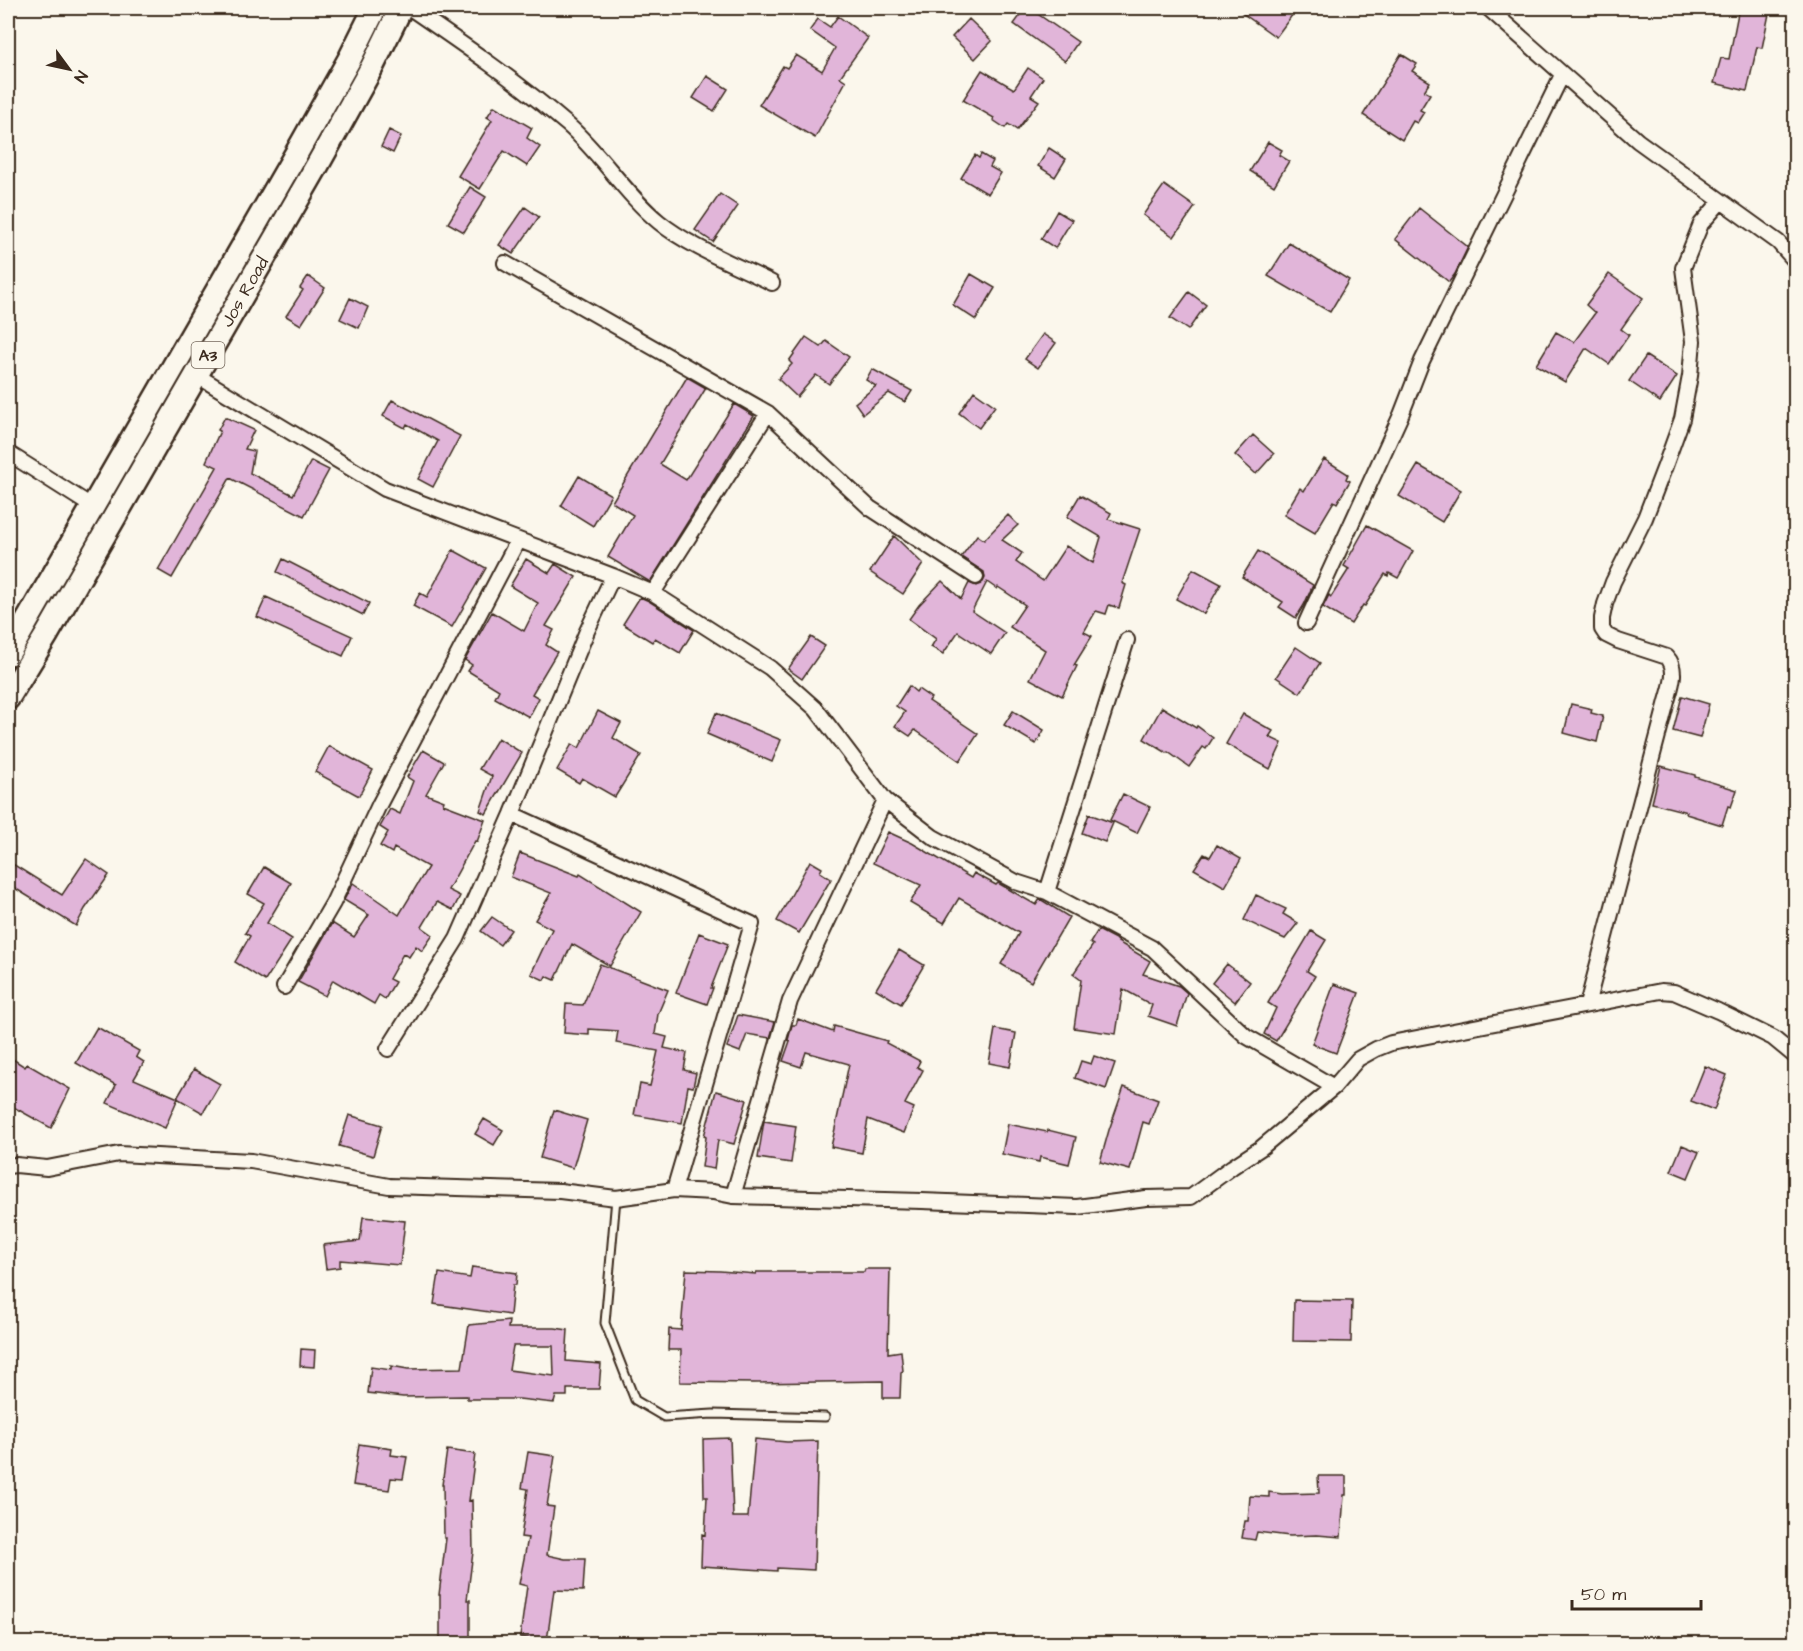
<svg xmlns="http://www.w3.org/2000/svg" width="1803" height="1651" font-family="'Architects Daughter',sans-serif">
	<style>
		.building { fill: #e1b5d9; stroke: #3b2a1e; stroke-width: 1.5; fill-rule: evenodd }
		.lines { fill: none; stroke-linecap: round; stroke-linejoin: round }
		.service-casing { stroke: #3b2a1e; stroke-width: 11 }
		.minor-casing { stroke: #3b2a1e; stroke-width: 18 }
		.trunk-casing { stroke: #3b2a1e; stroke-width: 27 }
		.service { stroke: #fbf7ec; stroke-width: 7 }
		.minor { stroke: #fbf7ec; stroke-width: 14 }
		.trunk { stroke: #fbf7ec; stroke-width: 22 }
		.labels { text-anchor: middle; stroke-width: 4.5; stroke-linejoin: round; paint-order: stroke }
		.shield { fill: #fbf7ec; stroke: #75685c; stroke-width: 1.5 }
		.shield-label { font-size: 16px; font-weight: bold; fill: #3b2a1e }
		.street-label { font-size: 18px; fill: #3b2a1e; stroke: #fbf7ec }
	</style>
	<rect width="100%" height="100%" fill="#fbf7ec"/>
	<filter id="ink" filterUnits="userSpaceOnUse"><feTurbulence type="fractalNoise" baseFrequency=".0167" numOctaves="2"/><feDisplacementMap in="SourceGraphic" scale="12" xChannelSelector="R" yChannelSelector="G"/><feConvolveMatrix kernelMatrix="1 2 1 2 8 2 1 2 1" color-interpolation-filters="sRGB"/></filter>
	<g filter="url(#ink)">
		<!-- building -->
		<path class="building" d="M1026,8H1029L1078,42L1065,61L1014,24Z
			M1235,8H1284L1293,14L1276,37Z
			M1739,8H1760L1770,9L1762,48L1757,47L1747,91L1714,83L1721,58L1729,59Z
			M838,16L868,38L840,77L846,81L815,138L759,105L783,66L787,68L796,55L822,71L835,48L810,30L818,19L830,27Z
			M969,19L992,41L975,59L952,37Z
			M1401,54L1417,64L1412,71L1430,82L1424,91L1430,94L1420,110L1424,112L1417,123L1413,121L1402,140L1363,115Z
			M1028,68L1043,78L1031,96L1039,101L1017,130L1008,124L1005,128L993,120L994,118L963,100L982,70L1014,89Z
			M707,76L728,89L714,111L693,98Z
			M494,106L532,128L527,138L540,147L527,166L504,151L480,189L458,176L492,120L487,117Z
			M389,130L401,136L393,153L381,147Z
			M1268,142L1282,150L1279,155L1289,161L1274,186L1250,171Z
			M1049,148L1066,159L1055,177L1038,166Z
			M981,154L993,161L990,167L1001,173L988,194L961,178L975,155L979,158Z
			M1164,185L1195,207L1174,237L1143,215Z
			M470,187L486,197L464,232L448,223Z
			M720,194L738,206L713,242L695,230Z
			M525,207L539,217L513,254L499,245Z
			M1419,208L1468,247L1455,274L1449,282L1395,239Z
			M1057,211L1072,220L1055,248L1041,239Z
			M1289,243L1349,280L1330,312L1268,276Z
			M971,274L995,288L976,320L953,305Z
			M1609,274L1643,298L1621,329L1629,335L1609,364L1586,348L1565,382L1536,365L1556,332L1574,342L1595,313L1586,305Z
			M308,276L325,288L301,325L286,316L303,290L300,288Z
			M1189,292L1206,305L1188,330L1170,318Z
			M350,298L368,307L359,328L340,319Z
			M1043,334L1056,343L1038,368L1025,359Z
			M806,337L821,347L826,341L849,357L829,384L816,375L797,397L778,379L792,364L789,361Z
			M1646,356L1677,376L1660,402L1629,381Z
			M872,369L912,391L905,402L889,393L863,414L855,403L876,386L866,380Z
			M687,377L706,388L660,464L686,480L734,404L754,416L650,582L608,557L633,515L612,502Z
			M974,391L995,406L979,428L959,413Z
			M392,400L460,436L433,487L418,479L438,441L407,424L405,428L383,416Z
			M225,417L254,430L245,449L254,451L250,473L293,495L311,461L329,470L304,516L230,478L172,578L158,570L217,467L206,462L220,431L218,430Z
			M1253,435L1274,454L1256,474L1235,455Z
			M1324,459L1348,474L1346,479L1350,481L1337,503L1334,501L1315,533L1284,515L1300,488L1304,491Z
			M1418,465L1461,490L1442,522L1399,496Z
			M579,476L611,495L593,526L561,506Z
			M1080,495L1111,513L1108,519L1140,529L1122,583L1126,585L1119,608L1109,605L1106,614L1096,611L1084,632L1092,636L1074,665L1077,666L1062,696L1030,679L1045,650L1010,627L1025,605L998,587L997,589L987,582L972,611L1005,633L991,654L958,632L943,654L931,647L936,639L909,619L919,605L942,581L961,599L969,583L976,586L983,582L985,578L984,572L961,557L977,535L984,540L1008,515L1018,525L1002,540L1022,553L1016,562L1043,581L1066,546L1093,563L1101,537L1067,517Z
			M1367,525L1413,551L1398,578L1389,573L1388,576L1385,574L1365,606L1363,605L1351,624L1323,607L1329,595L1331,597L1349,569L1344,566Z
			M894,536L923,564L903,594L870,572Z
			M453,550L486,568L452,627L413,606L420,593L427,597Z
			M1258,551L1313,585L1304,605L1296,618L1279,607L1283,602L1242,577Z
			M283,559L369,603L363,615L277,572Z
			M526,559L549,573L555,564L576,577L546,626L554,630L546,645L557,652L532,694L539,698L529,717L495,698L499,690L468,671L472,665L465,660L492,612L524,631L538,603L510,586Z
			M1193,569L1221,584L1204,614L1176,599Z
			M266,597L352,636L343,656L257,617Z
			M640,597L649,601L694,630L680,653L655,638L652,642L623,624Z
			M811,637L825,646L802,679L788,669Z
			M1296,647L1320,663L1300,693L1276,677Z
			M909,686L916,692L918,689L931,698L929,701L978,734L960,761L915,730L910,736L895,726L905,712L896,706Z
			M1682,696L1709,704L1700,738L1673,731Z
			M1571,704L1592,709L1591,713L1603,716L1597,742L1564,733Z
			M1162,707L1196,728L1197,726L1213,738L1206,749L1203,747L1189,767L1168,752L1167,753L1144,739Z
			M598,711L621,723L613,738L641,755L615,797L582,778L579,783L557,770L572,744L579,748Z
			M1013,711L1044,730L1036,744L1004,725Z
			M716,713L781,740L772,762L707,734Z
			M1243,714L1273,731L1269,737L1282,743L1270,769L1226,744Z
			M498,738L522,753L486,814L480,811L492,776L479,769Z
			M329,746L373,770L359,796L315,772Z
			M423,750L444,762L426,794L444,801L443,804L485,820L477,842L475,841L448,890L460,896L453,910L437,902L422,927L433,935L422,951L416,946L409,957L403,954L389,979L395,982L385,999L379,995L374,1004L333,980L325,996L298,982L332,923L354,937L369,915L344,900L353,883L399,915L428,867L394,848L392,853L380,846L388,832L380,827L390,809L400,814L413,781L407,777Z
			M1661,766L1695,775V777L1737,790L1731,807L1728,806L1722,825L1686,814L1687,812L1652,803Z
			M1123,794L1150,807L1137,833L1110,820Z
			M1089,814L1113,823L1105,842L1082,833Z
			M888,832L912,843L971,878L974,873L996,885L998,883L1036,905L1040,899L1069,917L1031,982L1001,964L1019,933L959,898L944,923L910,903L921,885L873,863Z
			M1217,845L1241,859L1225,887L1194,869L1204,854L1210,857Z
			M520,853L579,876L580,874L641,912L610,966L572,944L555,980L546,976L544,980L531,974L552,929L535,920L551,893L511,877Z
			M86,859L109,875L85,909L76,926L8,884V861L62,895Z
			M810,861L822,868L820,872L831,879L799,933L777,921Z
			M264,867L291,883L267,923L292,939L265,981L235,962L250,936L245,933L264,903L248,894Z
			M1256,895L1286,909L1283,914L1298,923L1285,939L1244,920Z
			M492,917L511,930L500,945L481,931Z
			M1098,930L1119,941L1118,942L1150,961L1143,974L1179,986L1187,993L1177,1026L1148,1016L1152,1005L1123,989L1116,1034L1074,1028L1081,980L1073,974L1093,945L1090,943Z
			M1311,931L1326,940L1307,971L1315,976L1276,1041L1264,1034L1276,1008L1268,1003Z
			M699,933L728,944L711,988H713L707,1004L676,993Z
			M899,950L924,965L901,1004L876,989Z
			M600,964L668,990L658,1014L655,1034L667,1037L664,1048L687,1053L684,1070L696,1073L693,1087L688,1086L682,1123L634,1115L640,1084L650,1086L658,1051L616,1043L618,1031L589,1029V1035L564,1033L566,1004L583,1005Z
			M1227,964L1250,982L1235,1002L1212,983Z
			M1334,984L1359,993L1336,1053L1312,1044Z
			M738,1015L775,1022L770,1038L747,1034L740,1052L727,1047Z
			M798,1019L833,1032L834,1026L887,1041L886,1043L920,1061L917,1067L923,1070L905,1104L914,1108L904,1133L868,1119L862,1153L831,1147L849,1064L806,1052L801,1067L783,1061L790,1041L788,1040L792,1025H796Z
			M97,1027L139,1051L136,1057L144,1062L134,1079L178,1098L165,1128L107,1103L116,1085L76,1063Z
			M995,1029L1016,1033L1010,1067L989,1063Z
			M8,1056L25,1067L27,1064L70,1089L51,1128L8,1104Z
			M1094,1056L1115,1063L1106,1089L1075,1078L1081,1061L1091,1064Z
			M1705,1066L1727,1075L1714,1110L1691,1101Z
			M194,1069L220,1084L203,1113L177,1098Z
			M1124,1087L1158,1100L1149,1124L1143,1122L1130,1170L1100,1162L1109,1130Z
			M716,1091L747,1100L734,1144L718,1140L714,1169L702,1167L706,1137L704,1136Z
			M554,1110L587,1120L573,1168L540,1158Z
			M349,1115L382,1125L373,1156L339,1146Z
			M484,1119L503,1130L494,1145L475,1134Z
			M764,1121L796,1126L791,1163L758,1158Z
			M1008,1124L1047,1132L1048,1130L1076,1137L1069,1164L1040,1157L1039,1162L1002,1154Z
			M1682,1145L1699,1152L1688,1178L1671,1171Z
			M363,1217L405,1221L400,1265L340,1260V1267L326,1269L323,1245L360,1241Z
			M472,1267L517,1273L516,1285H513L510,1315L434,1304L439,1273L470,1278Z
			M865,1269H890L888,1353L901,1351L903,1371L901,1372L900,1398H883V1381L754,1383L680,1382L681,1350H668L669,1329L681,1330L686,1270L720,1271L756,1274V1272H864Z
			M1294,1300L1352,1301L1351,1342L1293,1341Z
			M509,1321L508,1328H555L568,1330L566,1361L601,1364L599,1389H567V1396H556L554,1403L519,1399H467V1396L403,1397L368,1393L371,1367L391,1370V1366L408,1369L462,1368L469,1325ZM513,1346H553L554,1376L509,1370Z
			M301,1349L315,1350L314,1367L300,1366Z
			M730,1438L733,1517H748L755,1439L787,1442L818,1441L814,1570L777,1568V1571L701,1566L702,1534L705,1535L707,1497H704L703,1439Z
			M359,1444L392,1449L391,1455L407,1457L403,1479L391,1478L389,1490L353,1485Z
			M447,1450L475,1454L469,1501L472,1500L473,1552L467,1600H470V1639H440V1595H439L446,1538H444L443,1485H442Z
			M528,1452L555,1456L547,1506L554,1507L547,1555L565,1559H585L583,1591L554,1590L547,1641L520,1637L527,1586L519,1584L528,1538L521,1537L528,1489L522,1488Z
			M1318,1476H1346V1495H1344L1341,1537L1317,1535L1290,1536L1257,1532L1255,1540L1242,1538L1245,1521H1248L1250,1496L1269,1497V1492L1282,1494L1319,1493Z"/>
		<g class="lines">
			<defs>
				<path id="service" d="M616,1198L605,1323L635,1400L664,1417L713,1414L825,1417"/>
				<path id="minor" d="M410,8C464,45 518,82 568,125C601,154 625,194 659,222C688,246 738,266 772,283
					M1488,8L1638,141L1778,242L1796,262
					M505,263L768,413L870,508L976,577
					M196,375L385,489L613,576L653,593L770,668L816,709L885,800L933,837L1016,882L1047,892L1152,948L1246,1036L1334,1087
					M8,453L93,507
					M653,593L768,413
					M1306,623L1401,415L1422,361L1562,75
					M512,814L752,924L674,1190
					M1047,892L1127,640
					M284,987L333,903L379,805L518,540
					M1587,1005L1666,705C1670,689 1679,670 1667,657L1618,641L1606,635L1602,629V618L1605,604L1613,582L1645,518L1665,466L1682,419L1690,376L1693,341L1683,268L1701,224L1721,201
					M388,1049L457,939L512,814L587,631L613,576
					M8,1166L16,1165L47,1168L119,1154L251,1161L389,1186L560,1191L616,1198L674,1190L713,1192L733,1196L922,1201L1077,1207L1146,1198L1191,1197L1232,1167L1261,1148L1334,1087L1358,1059L1376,1049L1391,1043L1661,991L1674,992L1718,1011L1773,1038L1796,1057
					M733,1196L790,1001L885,800"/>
				<g id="trunk">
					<path d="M8,654L296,154L350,58L375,8"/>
					<path id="s1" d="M8,698L46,636L318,164L372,67L401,8"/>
				</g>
			</defs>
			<!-- service casing -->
			<use href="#service" class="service-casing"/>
			<!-- minor casing -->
			<use href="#minor" class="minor-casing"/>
			<!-- trunk casing -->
			<use href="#trunk" class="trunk-casing"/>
			<!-- service -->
			<use href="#service" class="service"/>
			<!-- minor -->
			<use href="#minor" class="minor"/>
			<!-- trunk -->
			<use href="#trunk" class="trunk"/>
		</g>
	</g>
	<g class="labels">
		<!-- shield labels -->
		<rect class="shield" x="191.5" y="342" width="33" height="26" rx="4.5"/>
		<g class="shield-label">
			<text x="208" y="361">A3</text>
		</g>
		<!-- street labels -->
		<g class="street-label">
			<text dy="6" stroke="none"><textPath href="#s1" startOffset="470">Jos Road</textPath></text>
		</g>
	</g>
	<!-- margin -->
	<rect width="1803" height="1651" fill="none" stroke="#fbf7ec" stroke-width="30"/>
	<rect x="15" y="15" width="1773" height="1621" fill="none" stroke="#3b2a1e" stroke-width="2" filter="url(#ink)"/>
	<!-- north arrow -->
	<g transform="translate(69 69) rotate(123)" stroke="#fbf7ec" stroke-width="4.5" paint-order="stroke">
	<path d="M0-4.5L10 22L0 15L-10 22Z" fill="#3b2a1e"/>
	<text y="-9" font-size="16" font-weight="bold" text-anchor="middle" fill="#3b2a1e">N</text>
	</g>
	<!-- scale -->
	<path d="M1572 1600v9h129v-9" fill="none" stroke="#3b2a1e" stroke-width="3"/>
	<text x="1581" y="1600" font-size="18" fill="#3b2a1e" stroke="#fbf7ec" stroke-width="4.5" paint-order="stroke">50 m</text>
</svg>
